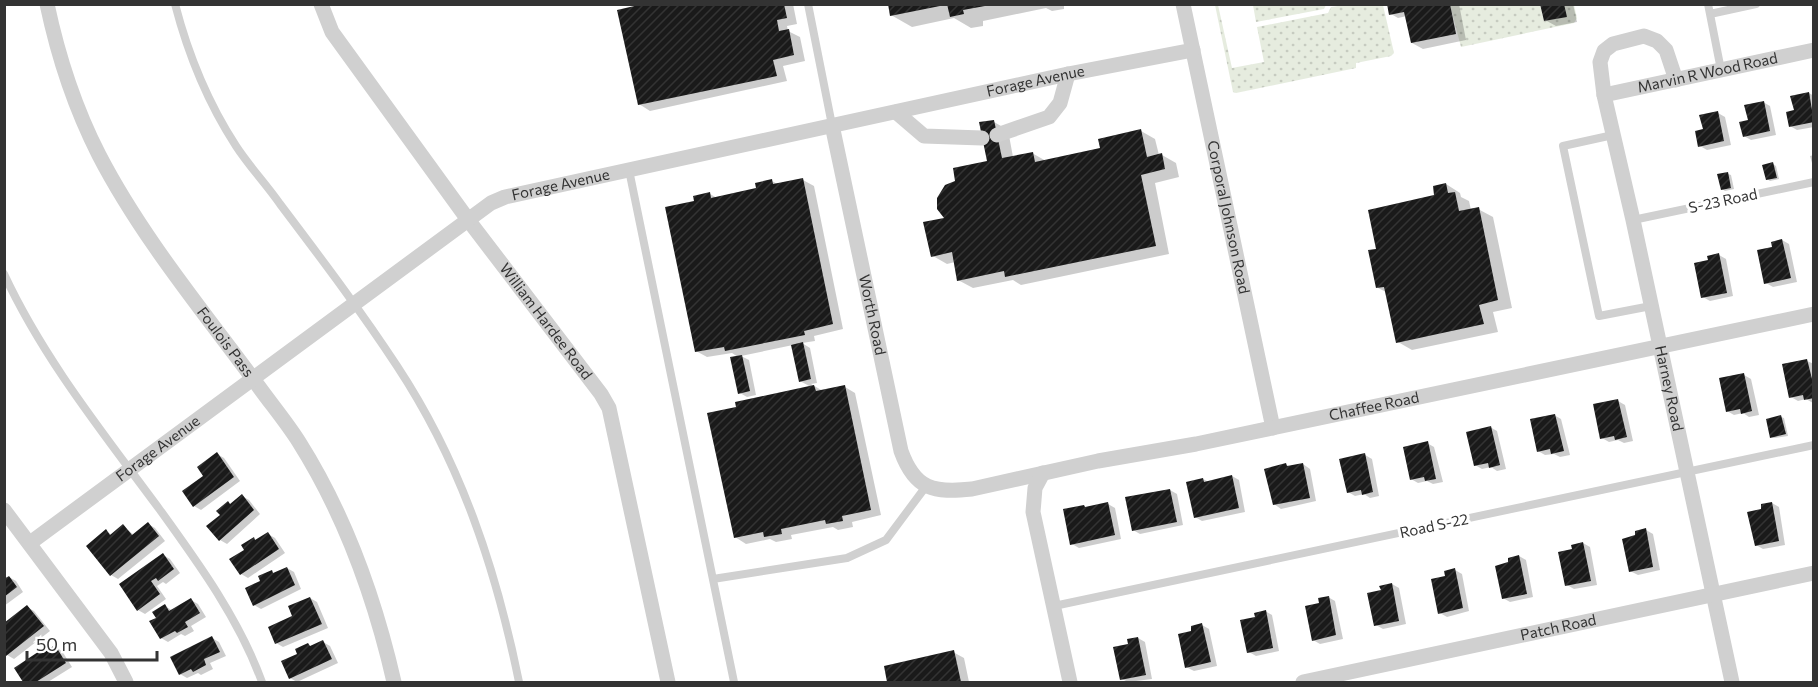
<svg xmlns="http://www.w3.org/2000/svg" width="1818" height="687" font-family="Commissioner,sans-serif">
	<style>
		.grass { fill: url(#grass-dots) }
		.shadow { fill: #0003 }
		.building { fill: url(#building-hatch) }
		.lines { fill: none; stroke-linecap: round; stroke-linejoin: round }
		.lane { stroke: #d0d0d0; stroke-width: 8 }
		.street { stroke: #d0d0d0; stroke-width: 15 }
		.labels { text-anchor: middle; stroke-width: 6; stroke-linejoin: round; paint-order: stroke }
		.street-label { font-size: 15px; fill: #333; stroke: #fff }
	</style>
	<defs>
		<pattern id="grass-dots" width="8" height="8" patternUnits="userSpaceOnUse" patternTransform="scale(1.5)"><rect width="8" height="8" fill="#e6ecdf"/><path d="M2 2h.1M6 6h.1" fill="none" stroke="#c6cbc0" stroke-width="1.8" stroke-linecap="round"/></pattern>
		<pattern id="building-hatch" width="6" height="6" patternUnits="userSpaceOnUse" patternTransform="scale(1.5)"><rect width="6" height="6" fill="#1a1a1a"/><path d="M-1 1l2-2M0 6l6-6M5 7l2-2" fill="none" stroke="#333"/></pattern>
	</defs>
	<rect width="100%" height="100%" fill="#fff"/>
	<!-- grass -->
	<path class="grass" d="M1215,5H1218L1232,68L1264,62L1257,27L1328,13L1331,7L1344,5H1383L1394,53L1391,56L1356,63V68L1236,93L1233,92Z
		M1253,5V4L1326,5L1324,9L1256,22Z
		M1450,5H1540L1544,21L1566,17L1564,5H1574L1577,18L1574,23L1461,47Z"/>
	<!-- shadow -->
	<path class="shadow" d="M650,4H793L797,24L787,26L788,31L800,37L805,61L783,66L787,81L650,111L639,104Z
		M889,4H1064V9L1052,11L1046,8L983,21V26L971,28L954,18L912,27L891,15Z
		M1389,4H1459L1466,40L1423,49L1412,43L1407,16L1398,18L1391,14Z
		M1542,4H1573L1577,22L1556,26L1545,20Z
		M1809,93L1814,96V127L1797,130L1790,126L1796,111Z
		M1763,102L1770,106L1776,135L1751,140L1744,136L1750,121Z
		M1718,113L1725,117L1731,145L1707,150L1700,146L1704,131Z
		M994,122L1008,130L1013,157L1032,153L1046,161L1101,149L1141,131L1155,139L1159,155H1162L1176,163L1179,177L1155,183L1169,254L1021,285L1013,280L973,288L958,280L955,262L947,264L933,256L947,219L989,162Z
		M1814,155V170L1810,156Z
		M1773,164L1776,166L1779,179L1770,181L1767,179Z
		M1728,174L1731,175L1734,189L1725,191L1722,189Z
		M803,180L814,186L843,329L814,336L815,341L802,343L810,348L817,383L811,384L823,391L845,387L855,393L881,515L852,522L853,527L838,530L833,527L791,535L792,539L776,542L770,539L746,544L735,537L811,387L800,381L793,345L741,356L749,360L756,395L747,397L740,393L738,357L732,353L707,357L696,351V202L710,194L717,198L758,189L772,181L779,185Z
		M1446,184L1460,193L1461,197L1469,201L1471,210L1478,209L1493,217L1512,308L1493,312L1498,332L1412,350L1398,342L1386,292L1378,288V250L1436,197Z
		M1782,240L1789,244L1797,282L1773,287L1766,283L1773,248Z
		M1719,255L1726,259L1733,296L1710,301L1703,297L1710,261Z
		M1807,361L1814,364L1813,403L1806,399L1798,401L1791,397Z
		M1744,375L1751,379L1759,415L1749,417L1743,413L1734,415L1727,411Z
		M1618,401L1625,405L1633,441L1624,443L1618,440L1609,442L1602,438Z
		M1554,415L1561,419L1570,455L1560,457L1554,454L1545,455L1538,451Z
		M1781,417L1784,418L1788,436L1774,438L1771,437Z
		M1490,427L1497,431L1506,469L1497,471L1491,467L1482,469L1475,465Z
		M1427,443L1434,447L1443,482L1433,484L1427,481L1418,483L1411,479Z
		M217,454L224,458L240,481L201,510L194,506L206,476Z
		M1365,455L1372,459L1379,496L1370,498L1364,494L1355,496L1348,492Z
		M1303,464L1310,469L1316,501L1281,509L1274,504L1286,465L1291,467Z
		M1232,476L1239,480L1245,512L1202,521L1195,517L1203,479L1209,482Z
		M1170,490L1177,494L1183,525L1140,534L1133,530Z
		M242,496L249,500L260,514L227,544L220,540L222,515Z
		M1772,503L1779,507L1785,545L1763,549L1756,545L1763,510Z
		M1108,504L1115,508L1121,539L1079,548L1072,544L1087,508Z
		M148,524L155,528L165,541L118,579L111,575L106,531L112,535L123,526L134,535Z
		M1646,530L1653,534L1660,570L1638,575L1630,571L1637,536Z
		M268,534L275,538L285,553L248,578L241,574L246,550L254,539L257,541Z
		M1583,543L1590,547L1597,585L1574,589L1567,585L1574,550Z
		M163,555L170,559L180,573L166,584L163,582L157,586L166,599L145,614L138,610L121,585Z
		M1519,556L1526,560L1533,597L1510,602L1503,598L1510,563Z
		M287,568L294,572L301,589L261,609L254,605L262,581L272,572L275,574Z
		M1455,570L1462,574L1469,611L1447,617L1440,613L1447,577Z
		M9,577L16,581L23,592L4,606V578Z
		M1392,584L1399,588L1406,624L1383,629L1376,625L1383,591Z
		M1328,597L1335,601L1343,639L1320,644L1313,640L1320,604Z
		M310,598L317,602L328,628L283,647L276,643L294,617Z
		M191,600L198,604L206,617L191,626L194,631L185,636L181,634L168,642L161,638L158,618L165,606L173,611Z
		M27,607L34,611L50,631L14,659L7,655Z
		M1265,611L1272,615L1279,651L1256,656L1249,652Z
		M1202,625L1209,629L1217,666L1194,671L1186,667L1193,632Z
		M212,638L219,642L226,656L210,663L213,669L201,675L198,673L187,678L180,674Z
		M1138,638L1145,642L1152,679L1128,682L1122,679L1129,645Z
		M323,642L330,646L338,663L297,682L290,678L312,647Z
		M55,647L62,651L72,667L48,682H25L16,668Z
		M953,652L964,658L969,682H889L886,667Z"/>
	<!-- building -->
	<path class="building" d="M643,4H784L787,18L777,20L779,31L789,29L794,55L773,60L777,76L638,105L617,10Z
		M888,4H940V6L890,16Z
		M947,4H985V6L963,10L964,14L950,17Z
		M1387,4H1450L1456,34L1411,43L1404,12L1389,15Z
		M1540,4H1564L1567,17L1544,21Z
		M1809,92L1814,122L1789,127L1786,112L1794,110L1790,96Z
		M1764,101L1770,131L1743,137L1739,122L1748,120L1744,105Z
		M1718,111L1724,141L1698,147L1695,131L1703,129L1699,115Z
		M994,120L1002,158L1033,152L1035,162L1100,148L1098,139L1141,129L1147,157L1162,153L1165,169L1141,175L1156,246L1005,277L1004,271L957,281L952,252L931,257L923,222L944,218L937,209V198L945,185L955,181L953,168L987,161L979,122Z
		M1773,162L1777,178L1766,180L1762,165Z
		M1728,172L1731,188L1721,190L1717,174Z
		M803,178L833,324L804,331L805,335L725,351L724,347L695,352L665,207L694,201L693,196L710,192L711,198L756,188L755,183L772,179L773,184Z
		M1446,183L1448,193L1455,192L1459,211L1479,207L1498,300L1479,305L1484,324L1396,343L1384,287L1376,288L1368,250L1376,249L1368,210L1434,195L1433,186Z
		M1782,239L1791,278L1764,284L1757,250L1772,247L1771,242Z
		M1719,253L1727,293L1701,298L1694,263L1708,260L1707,256Z
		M803,342L811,379L799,382L791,345Z
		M742,355L750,391L738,394L730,357Z
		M1807,359L1814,387V398L1804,400L1803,395L1789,398L1782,364Z
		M1744,373L1752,411L1741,414L1740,409L1726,412L1719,378Z
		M814,385L816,391L845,385L871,510L842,516L843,521L826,524L825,520L781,529L782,534L764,537L763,532L734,538L707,413L736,407L735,402Z
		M1618,399L1627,437L1615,440L1614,436L1600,439L1593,404Z
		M1555,414L1564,451L1551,454L1550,449L1537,452L1530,419Z
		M1781,415L1786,434L1770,438L1766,419Z
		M1491,426L1500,465L1489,468L1488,463L1474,466L1466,432Z
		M1428,441L1436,479L1425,481L1424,477L1410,480L1403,447Z
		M217,452L234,477L193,507L182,491L203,476L197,467Z
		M1365,453L1373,492L1362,495L1361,490L1347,493L1339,459Z
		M1286,463L1287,466L1303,463L1310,498L1273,505L1264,469Z
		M1232,475L1239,508L1194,518L1186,482L1203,478L1204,482Z
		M1170,489L1177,522L1132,531L1125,497Z
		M242,494L254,510L219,541L206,526L220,515L216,511L228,501L230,504Z
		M1108,502L1115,535L1070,545L1063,509L1084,505L1085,507Z
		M1772,502L1779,541L1755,546L1747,512L1761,509V504Z
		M148,522L159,536L110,576L86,546L106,529L110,535L123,524L132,535Z
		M1646,528L1653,567L1629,572L1622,539L1635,535V531Z
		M268,532L279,549L240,575L229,559L244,550L241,545L254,537L255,540Z
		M1583,542L1591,581L1565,586L1558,552L1572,549L1571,545Z
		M163,553L174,569L158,581L156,578L151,581L160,594L137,611L119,584Z
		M1519,555L1527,594L1502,599L1495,566L1508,562V558Z
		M287,567L295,585L253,606L245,588L260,581L258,576L272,570L273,573Z
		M1455,568L1463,608L1438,614L1431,579L1445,576L1444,571Z
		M9,576L17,587L4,597V579Z
		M1392,583L1399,621L1374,626L1367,593L1381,590L1379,586Z
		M1329,596L1336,635L1312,641L1305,606L1319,603L1318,598Z
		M310,597L322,624L275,644L268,627L292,616L288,606Z
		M191,598L200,613L185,622L188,627L177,633L175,631L160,639L149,621L156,618L152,612L165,604L169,611Z
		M27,605L44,626L6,656L4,654V623Z
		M1266,610L1273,648L1247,653L1240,620L1255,617L1254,613Z
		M1202,623L1211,662L1185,668L1178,634L1191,631V626Z
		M212,636L220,652L204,659L206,665L193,672L191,669L179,675L170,657Z
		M1138,637L1146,675L1120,680L1113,647L1128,644L1127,639Z
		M323,640L332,659L289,679L281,661L297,654L295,649L308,643L310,646Z
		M55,645L66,663L36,682H23L14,668L41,650L43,653Z
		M954,650L961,682H887L884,666Z"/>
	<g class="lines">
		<!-- lane -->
		<path class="lane" d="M175,4C188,54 208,103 236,146C249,166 266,184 280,204C320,257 361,311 397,366C461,463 496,569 519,682
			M808,4L832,125
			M1708,4L1721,70
			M1710,14L1756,4
			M1613,135L1563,146L1599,316L1651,306
			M629,170L734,682
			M1633,220L1814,182
			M4,274C44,360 104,434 160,510C199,564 239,619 262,682
			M713,579L847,558L886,540L927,485
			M1054,606L1814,445"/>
		<!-- street -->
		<g class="street">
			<path id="s1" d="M47,4C58,56 75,108 99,155C142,238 204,312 259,387C272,405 287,423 299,442C345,515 375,599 394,682"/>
			<path id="s2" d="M321,4L332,32L469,221L601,394L609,408L668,682"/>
			<path id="s3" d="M1183,4L1273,428"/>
			<path id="s4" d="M1676,80L1666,50L1657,41L1644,36L1613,44L1604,51L1600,62L1604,95L1633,220L1732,682"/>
			<path id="s5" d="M1604,95L1814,50"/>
			<path d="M896,112L924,136L982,138"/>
			<path id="s6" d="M832,125L901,451C915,490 934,493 972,489L1098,461L1196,444L1814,314"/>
			<path d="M997,135L1049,117L1060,103L1068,74"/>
			<path d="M1043,473L1035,488L1033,512L1070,682"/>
			<path d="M4,510L111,653L126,682"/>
			<path id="s7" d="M30,543L491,203L505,197L1068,74L1193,50"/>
			<path id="s8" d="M1303,682L1814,573"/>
		</g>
	</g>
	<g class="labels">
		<!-- street labels -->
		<g class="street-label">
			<text dy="5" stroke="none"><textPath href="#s5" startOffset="106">Marvin R Wood Road</textPath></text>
			<text dy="5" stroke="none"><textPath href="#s7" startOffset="1131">Forage Avenue</textPath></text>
			<text dy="5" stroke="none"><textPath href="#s7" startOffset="645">Forage Avenue</textPath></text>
			<text transform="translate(1723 201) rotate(-12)" y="5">S-23 Road</text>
			<text dy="5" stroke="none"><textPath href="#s3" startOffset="218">Corporal Johnson Road</textPath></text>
			<text dy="5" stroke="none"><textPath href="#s6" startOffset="194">Worth Road</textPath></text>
			<text dy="5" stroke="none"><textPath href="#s2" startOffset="390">William Hardee Road</textPath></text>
			<text dy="5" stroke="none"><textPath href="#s1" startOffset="386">Foulois Pass</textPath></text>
			<text dy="5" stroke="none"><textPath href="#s4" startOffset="447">Harney Road</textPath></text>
			<text dy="5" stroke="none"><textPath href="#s6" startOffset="834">Chaffee Road</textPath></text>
			<text dy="5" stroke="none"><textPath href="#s7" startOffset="159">Forage Avenue</textPath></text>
			<text transform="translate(1434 526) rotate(-12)" y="5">Road S-22</text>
			<text dy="5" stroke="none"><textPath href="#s8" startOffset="261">Patch Road</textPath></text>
		</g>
	</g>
	<!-- border -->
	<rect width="1818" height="687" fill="none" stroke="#333333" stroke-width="12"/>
	<!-- scale -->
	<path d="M27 651v9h130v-9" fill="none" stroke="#333333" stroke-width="3"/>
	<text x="36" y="651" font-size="18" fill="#333333" stroke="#ffffff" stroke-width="4.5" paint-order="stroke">50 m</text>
</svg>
